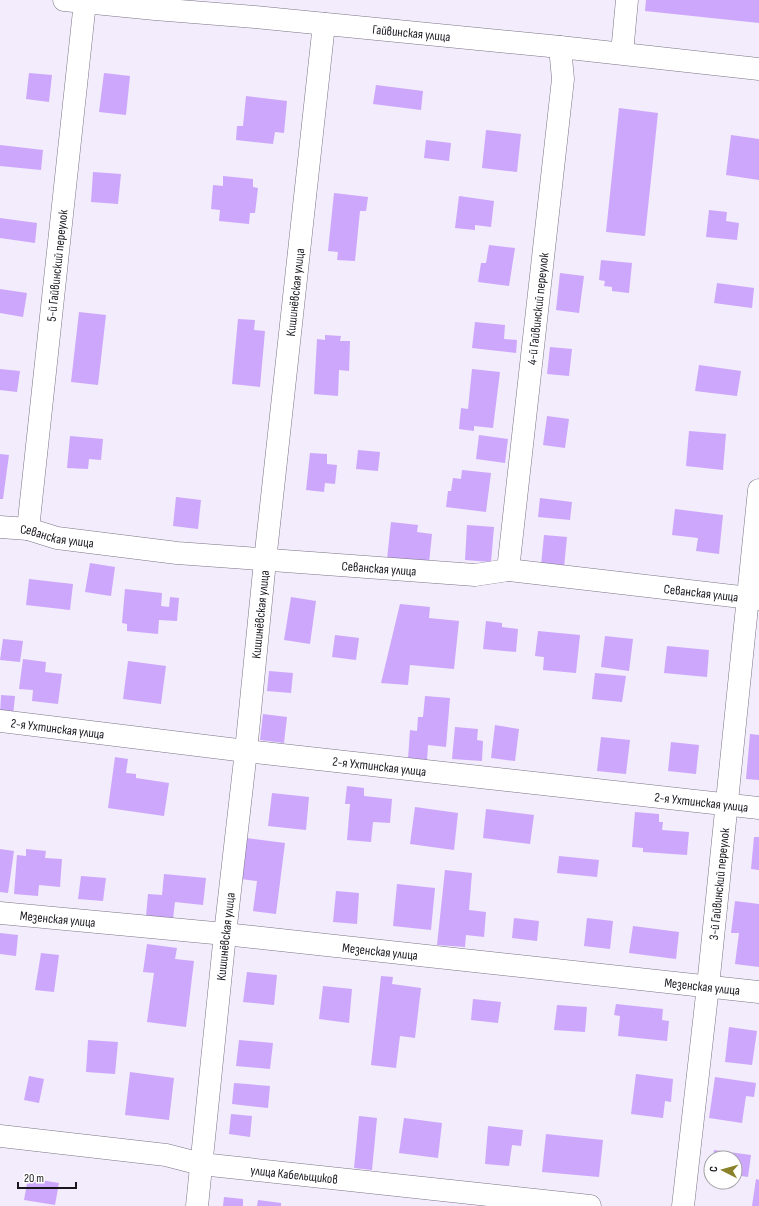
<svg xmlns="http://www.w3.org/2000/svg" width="759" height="1206" font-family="'Sofia Sans Condensed',sans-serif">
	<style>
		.building { fill: #cda7fc }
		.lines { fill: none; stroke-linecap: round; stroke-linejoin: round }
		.minor-casing { stroke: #7b7486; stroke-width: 23 }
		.minor { stroke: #fff; stroke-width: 22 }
		.labels { text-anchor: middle; stroke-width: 4; stroke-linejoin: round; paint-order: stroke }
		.street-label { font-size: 13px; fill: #19161d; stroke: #fff }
	</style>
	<rect width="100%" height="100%" fill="#f2ecfc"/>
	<!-- building -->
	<path class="building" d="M646,0H759V23L645,11Z
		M29,73L52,75L49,102L26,99Z
		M104,73L130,76L126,115L99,112Z
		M376,85L423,91L421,110L373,104Z
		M246,96L287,101L284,133L275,132L273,144L236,140L237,126H243Z
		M619,108L658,113L645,236L606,232Z
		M486,130L521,134L517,172L482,168Z
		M731,135L759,139V180L726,175Z
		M426,140L451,143L449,161L424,158Z
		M0,145L43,150L41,170L0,166Z
		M93,172L121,174L118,204L91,202Z
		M223,176L253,179V187L258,188L255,213H250L249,224L219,221L220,210L211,209L213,185L223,186Z
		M334,193L368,197L366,211H360L355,261L337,260L338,252L328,251Z
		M459,196L494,201L491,227L475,225V230L455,228Z
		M709,210L727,212L726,221L739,223L737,240L706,237Z
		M0,218L37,223L35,243L0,238Z
		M489,245L515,248L509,286L478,282L481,263H486Z
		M601,260L632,263L629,293L612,291V287L604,286L605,281L599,280Z
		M560,273L584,276L579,313L556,310Z
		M717,283L754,288L752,308L714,303Z
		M0,289L27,293L23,317L0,313Z
		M79,312L106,315L98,385L71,382Z
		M238,319L255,320L254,330L265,331L260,387L232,384Z
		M475,322L505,325L504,339L517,340L516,353L472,348Z
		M325,335L341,336L340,341H350L349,371L339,370L338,396L314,394L317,339L325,340Z
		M550,347L572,349L569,376L547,374Z
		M699,365L741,371L737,396L695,391Z
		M0,369L20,371L17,392L0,390Z
		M472,369L500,372L493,428L474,426V431L459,429L461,408L468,409Z
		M547,416L569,419L565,448L543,445Z
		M689,431L726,434L723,470L686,466Z
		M479,435L508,439L505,463L476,459Z
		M70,436L103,439L101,460L89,459L88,469L67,468Z
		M358,450L380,452L378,471L356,469Z
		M310,453L327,454V464L337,465L335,484L325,483L324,492L306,490Z
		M0,454L9,455L3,499H0Z
		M462,470L491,473L486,512L446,507L448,491H451L453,478L461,479Z
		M176,497L201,500L198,529L173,526Z
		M540,498L572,502L570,520L538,517Z
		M675,509L723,515L719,554L696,551L698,538L672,535Z
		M391,522L418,525L417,532L432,534L429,563L387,559Z
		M467,525L494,527L491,562L465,560Z
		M544,535L567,537L564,568L541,565Z
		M90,563L115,567L111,596L85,592Z
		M29,579L73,584L70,610L26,605Z
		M125,589L162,593L161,606L169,607L170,597L179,598L177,621L159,620L158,634L127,631V624L122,623Z
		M291,597L316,601L310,644L284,640Z
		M400,604L430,607L429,618L459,621L454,669L410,665L408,685L381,683Z
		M486,621L502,623V627L518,629L516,652L483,649Z
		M538,631L580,635L576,673L543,670L544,657L535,656Z
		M335,635L359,638L356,660L332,657Z
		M605,636L633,639L629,671L601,667Z
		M3,639L23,641L20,662L0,660Z
		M667,646L709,650L707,677L664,673Z
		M23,659L46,662L45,672L62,674L58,704L32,701L33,690L19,689Z
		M128,661L166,666L161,704L123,699Z
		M269,671L293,673L291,693L267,691Z
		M595,673L626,676L622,702L592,699Z
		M1,695L15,696L13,716L0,715Z
		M425,696L450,698L446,747L428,745L427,761L408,759L410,730L417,731L418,717H423Z
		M263,714L287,717L284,743L260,740Z
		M495,725L519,729L515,761L491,758Z
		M455,727L478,729L477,740L483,741L482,761L452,759Z
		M750,734L759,735V780L746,779Z
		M601,737L630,740L626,774L597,771Z
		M671,742L699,745L696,774L668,771Z
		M115,757L128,759L126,773L136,774V778L169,783L164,816L108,808Z
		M347,786L364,788V796L392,799L390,823L373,822L371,842L347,840L350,804H345Z
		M272,793L309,797L306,830L268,826Z
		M415,807L458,813L454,850L410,844Z
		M486,809L534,815L530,844L483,838Z
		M635,812L659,814V822H663L662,830L689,832L687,855L643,852V848L632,847Z
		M754,837H759V870L751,869Z
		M246,838L285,843L276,914L253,911L257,881L241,879Z
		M0,849L14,851L8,893L0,892Z
		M26,849L46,851L45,858L62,859L60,887L39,885L38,896L14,894L17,855L26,856Z
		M559,856L599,860L597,877L557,873Z
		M445,870L472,873L469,910L486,912L484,937L466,935L465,947L437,945Z
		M164,874L206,878L203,905L175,902L173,919L146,916L148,894L162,895Z
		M81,876L106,878L103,901L78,899Z
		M397,884L435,888L431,930L393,926Z
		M336,891L359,893L357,924L333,922Z
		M735,901L759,904V967L735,964L739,933H731Z
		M514,918L539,921L537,941L512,938Z
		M587,918L613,921L610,949L584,946Z
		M633,926L679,932L676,959L629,953Z
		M0,933L18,935L16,956L0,954Z
		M147,944L177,948L175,959L194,961L186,1027L147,1022L154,973L143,972Z
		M41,953L59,955L54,992L35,990Z
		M247,972L277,975L274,1005L243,1002Z
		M381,976L393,977L392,984L421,988L415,1038L400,1036L396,1068L371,1065Z
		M323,986L352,989L349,1023L319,1019Z
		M473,999L501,1002L498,1023L471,1020Z
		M616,1004L663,1009L662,1020L669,1021L667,1041L618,1036L620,1016L614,1015Z
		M557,1005L587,1007L585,1032L554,1030Z
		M729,1027L757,1031L752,1065L725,1062Z
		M88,1040L118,1042L115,1074L86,1072Z
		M239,1040L273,1043L270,1069L236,1066Z
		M130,1072L174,1078L169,1120L125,1115Z
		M636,1074L673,1079L671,1102L665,1101L663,1118L631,1114Z
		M29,1076L44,1079L39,1103L24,1100Z
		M715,1077L756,1083L754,1097L746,1096L742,1123L709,1118Z
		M234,1083L270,1086L268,1108L232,1104Z
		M231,1114L252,1116L250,1137L229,1134Z
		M359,1116L377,1118L372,1170L354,1168Z
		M404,1118L442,1123L438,1158L399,1153Z
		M488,1126L523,1130L521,1146L512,1145L509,1166L485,1164Z
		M546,1134L603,1140L599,1177L542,1172Z
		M714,1150L751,1155L748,1177L735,1175V1158H713Z
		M28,1178L59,1183L55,1205L24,1200Z
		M756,1179L759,1180V1206H752Z
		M224,1197L243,1199V1206H223Z
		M258,1200L281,1203V1206H257Z"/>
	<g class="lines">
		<defs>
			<g id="minor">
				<path id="s1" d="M64,0L155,9L255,17L560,47L759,69"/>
				<path d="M622,53L627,0"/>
				<path id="s2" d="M0,527L28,529L57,538L177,553L475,575L508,570L759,599"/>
				<path id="s3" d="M28,529L85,2"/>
				<path id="s4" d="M508,570L563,79L560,47"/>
				<path id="s5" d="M0,721L246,751L759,808"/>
				<path id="s6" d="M0,913L225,934L759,992"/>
				<path id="s7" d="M0,1136L166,1155L201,1164L590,1206"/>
				<path id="s8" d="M197,1206L225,934L246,751L265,561L324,24"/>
				<path id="s9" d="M683,1206L708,986L759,490"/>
			</g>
		</defs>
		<!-- minor casing -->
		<use href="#minor" class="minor-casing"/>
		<!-- minor -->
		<use href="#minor" class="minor"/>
	</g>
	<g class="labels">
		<!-- street labels -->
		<g class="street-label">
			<text dy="5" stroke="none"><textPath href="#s1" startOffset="349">Гайвинская улица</textPath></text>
			<text dy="5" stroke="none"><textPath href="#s3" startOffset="265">5-й Гайвинский переулок</textPath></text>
			<text dy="5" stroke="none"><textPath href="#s8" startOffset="919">Кишинёвская улица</textPath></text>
			<text dy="5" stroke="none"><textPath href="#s4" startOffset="263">4-й Гайвинский переулок</textPath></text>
			<text dy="5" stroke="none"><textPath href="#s2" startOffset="58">Севанская улица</textPath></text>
			<text dy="5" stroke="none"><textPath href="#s2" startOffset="382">Севанская улица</textPath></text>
			<text dy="5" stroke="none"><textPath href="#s2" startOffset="706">Севанская улица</textPath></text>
			<text dy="5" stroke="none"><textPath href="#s8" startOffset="595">Кишинёвская улица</textPath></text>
			<text dy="5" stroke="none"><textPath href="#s5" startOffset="58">2-я Ухтинская улица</textPath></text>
			<text dy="5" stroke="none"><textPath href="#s5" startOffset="382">2-я Ухтинская улица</textPath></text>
			<text dy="5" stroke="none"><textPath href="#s5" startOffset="706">2-я Ухтинская улица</textPath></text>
			<text dy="5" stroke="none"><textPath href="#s9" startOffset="324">3-й Гайвинский переулок</textPath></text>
			<text dy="5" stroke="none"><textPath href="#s6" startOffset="58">Мезенская улица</textPath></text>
			<text dy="5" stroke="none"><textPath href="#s8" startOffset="271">Кишинёвская улица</textPath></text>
			<text dy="5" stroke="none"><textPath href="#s6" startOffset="382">Мезенская улица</textPath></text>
			<text dy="5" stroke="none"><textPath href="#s6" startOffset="706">Мезенская улица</textPath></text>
			<text dy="5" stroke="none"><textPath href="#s7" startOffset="297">улица Кабельщиков</textPath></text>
		</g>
	</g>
	<!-- north arrow -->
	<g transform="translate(723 1170) rotate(276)"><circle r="19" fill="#ffffff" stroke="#a3a2a5"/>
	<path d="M0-3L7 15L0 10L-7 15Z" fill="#8a822a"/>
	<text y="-6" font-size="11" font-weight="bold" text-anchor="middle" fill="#19161d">С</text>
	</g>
	<!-- scale -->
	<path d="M18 1182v6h58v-6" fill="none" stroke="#19161d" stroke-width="2"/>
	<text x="24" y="1182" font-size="12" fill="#19161d" stroke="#ffffff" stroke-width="3" paint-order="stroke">20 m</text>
</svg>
